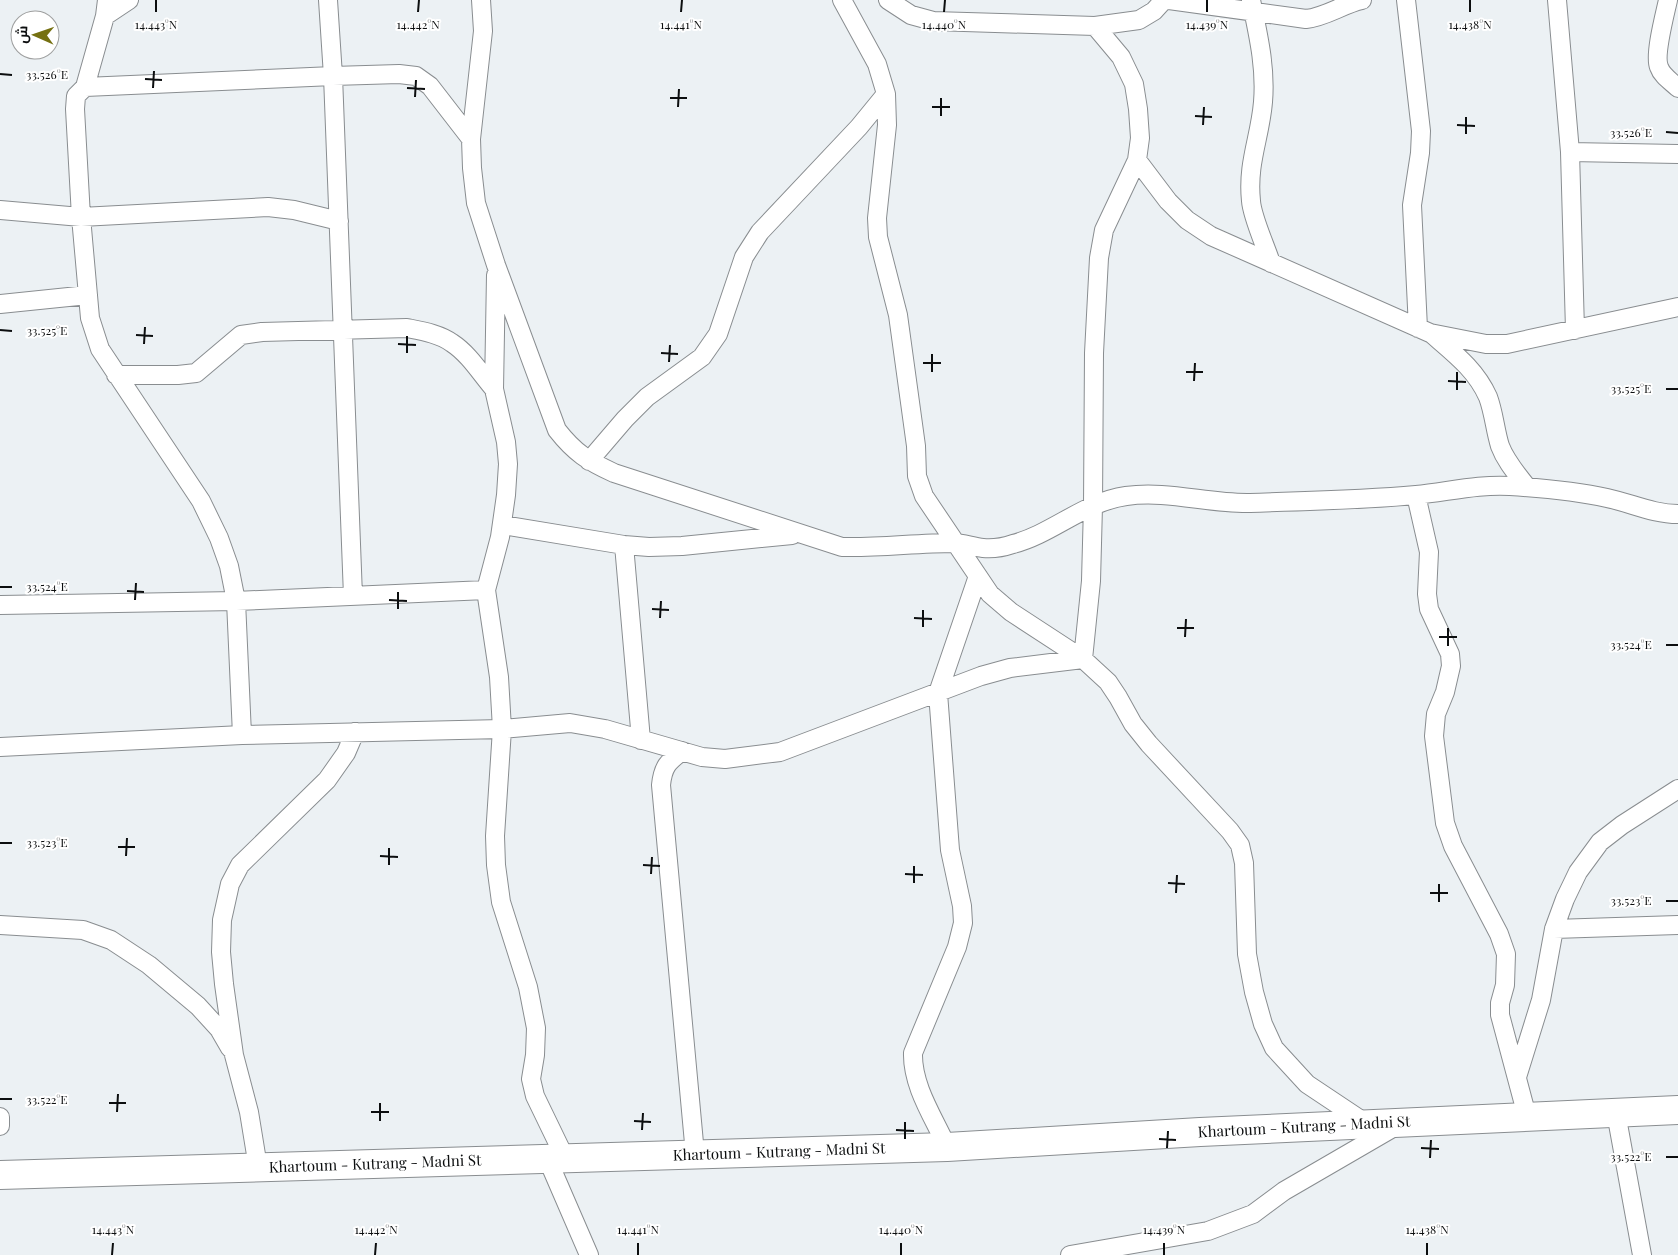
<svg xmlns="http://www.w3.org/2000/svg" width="1678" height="1255" font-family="'Playfair Display',Cairo,serif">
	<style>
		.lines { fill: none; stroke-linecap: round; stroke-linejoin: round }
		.minor-casing { stroke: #898d90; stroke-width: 20 }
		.trunk-casing { stroke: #898d90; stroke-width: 30 }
		.minor { stroke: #fff; stroke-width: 18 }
		.trunk { stroke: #fff; stroke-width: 28 }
		.ticks { fill: none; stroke: #0c0e0f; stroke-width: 2 }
		.labels { text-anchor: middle; stroke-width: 4; stroke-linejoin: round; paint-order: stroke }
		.street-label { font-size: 15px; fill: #0c0e0f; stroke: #fff }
		.ticks-label { font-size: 12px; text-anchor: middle; fill: #0c0e0f; stroke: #fff; stroke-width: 4; stroke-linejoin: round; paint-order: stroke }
	</style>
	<rect width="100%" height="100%" fill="#ecf1f4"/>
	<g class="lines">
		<defs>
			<path id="minor" d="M107,0L105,16L85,87L76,96L75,109L81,217L90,318L100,349L201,501L219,538L229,566L236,601L242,735
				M328,0L333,76L353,596
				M481,0L483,31L471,139L472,168L476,203L496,265L557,430C575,453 588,461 614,473L842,547C880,548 916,543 954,543C963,543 973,547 983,548C992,549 1004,547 1013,544C1052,534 1084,502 1126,496C1167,490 1209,504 1250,503C1305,501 1361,500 1416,495C1447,492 1479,484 1510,486C1542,488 1576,491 1607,498C1631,503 1653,514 1678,514
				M842,0L877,64L886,94L887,125L877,218L878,237L898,315L916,446L917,476L924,496L990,594L1011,612L1083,659L1108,682L1118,697L1133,724L1149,744L1230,831L1240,845L1244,863L1247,954L1254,992L1263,1024L1274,1048L1307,1084L1367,1124
				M888,0L911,15L933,21L1095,26L1139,20L1154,11L1164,0
				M1169,0L1306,19C1326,17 1343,4 1362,0
				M1251,0C1258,34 1266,67 1263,102C1260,138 1247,163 1251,201C1252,217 1266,247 1271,263
				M1406,0L1421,131L1420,153L1412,205L1418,328
				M1557,0L1570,152L1575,330
				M1668,0C1665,14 1654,55 1659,67C1662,76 1672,82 1678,88
				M105,16L129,0
				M85,87L333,76L399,74L416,76L430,86L471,139
				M1570,152L1678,154
				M1137,160L1168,201L1187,220L1211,236L1430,333L1486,344H1507L1678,307
				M0,210L81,217L268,207L294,210L339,221
				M496,275L494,389L506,442L508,464L506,495L500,537L486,590L499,677L502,729L495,836L496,865L501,902L528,987L536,1028L535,1055L531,1079L535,1096L565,1158
				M0,304L88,295
				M1433,335C1455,354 1476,370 1488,397C1494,413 1495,430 1500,446C1506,462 1517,474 1527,487
				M116,375H178L196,373L241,335L262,332L407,328C422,331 440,334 452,343C469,354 481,374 494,389
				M589,461L625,419L647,397L702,357L718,334L744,257L760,232L859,127L886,94
				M1416,495L1429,552L1427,594L1429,609L1450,654L1451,666L1445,692L1436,714L1434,736L1445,823L1453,846L1499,934L1506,954L1505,985L1500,1003V1015L1527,1116
				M502,525L624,545L649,547L682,546L792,535
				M624,545L641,740
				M0,605L236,601L486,590
				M1083,659L1091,581L1093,506L1094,353L1099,258L1104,230L1137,160L1140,138L1138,109L1134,84L1121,57L1095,26
				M0,747L242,735L502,729L570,723L605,729L702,757L725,759L780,752L981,676L1010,668L1083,659
				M682,751C668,762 663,766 661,785L695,1154
				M0,925L83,930L111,940L149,965L198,1006L219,1029L230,1048
				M1554,929L1678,925
				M1517,1077L1541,1000L1554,929L1565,899L1578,872L1600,842L1622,825L1678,789
				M1616,1113L1642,1255
				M0,1117V1126
				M947,1147C934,1118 912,1086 913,1053L957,947L963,923L962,906L950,850L938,693L978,576
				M547,1158L589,1255
				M258,1167L249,1112L234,1055L224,984L221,952L222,920L230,884L240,865L327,780L346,753L355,732
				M1070,1255L1208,1231L1253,1214L1284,1191L1396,1126"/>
			<path id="trunk" d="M0,1175L947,1147L1200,1132L1678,1110"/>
		</defs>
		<!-- minor casing -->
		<use href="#minor" class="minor-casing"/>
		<!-- trunk casing -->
		<use href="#trunk" class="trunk-casing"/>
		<!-- minor -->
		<use href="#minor" class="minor"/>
		<!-- trunk -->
		<use href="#trunk" class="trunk"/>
	</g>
	<!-- ticks -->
	<path class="ticks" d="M156,12V0M418,12L419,0M681,12L682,0M944,12L945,0M1207,12V0M1470,12V0M0,74L12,75M145,79L162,80M153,88L154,71M407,88L425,89M415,97L416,80M670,98H687M678,107L679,89M932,107H950M941,116V98M1195,116L1212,117M1203,125L1204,107M1457,125L1475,126M1666,132L1678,133M1466,134V117M0,330L12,331M136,335L153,336M144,344L145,327M398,344L416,345M407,353V336M661,353L678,354M669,362L670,345M923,363H941M932,372V354M1186,372H1203M1194,381L1195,363M1448,381L1466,382M1666,389H1678M1457,390V372M0,587H12M127,591L144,592M135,600L136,583M389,600L407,601M398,609V592M652,609L669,610M660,618L661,601M914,618L932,619M923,627V610M1177,628H1194M1185,637L1186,619M1439,637H1457M1666,645H1678M1448,646V628M0,843H12M118,847H135M126,856L127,838M380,856L398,857M389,865V848M643,865L660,866M651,874L652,857M905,874L923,875M914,883V866M1168,883L1185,884M1176,893L1177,875M1430,893H1448M1666,901H1678M1439,902V884M0,1099H12M109,1103H126M117,1112L118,1094M371,1112H389M380,1121V1103M634,1121L651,1122M642,1130L643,1113M896,1130L914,1131M905,1139V1122M1159,1139L1176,1140M1167,1148L1168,1131M1421,1148L1439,1149M1666,1157H1678M1430,1158L1431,1140M112,1255L113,1243M375,1255L376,1243M638,1255V1243M901,1255V1243M1164,1255V1243M1427,1255V1243"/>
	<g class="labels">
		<!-- street labels -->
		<g class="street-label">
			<text transform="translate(1304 1127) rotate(-3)" y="5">Khartoum - Kutrang - Madni St</text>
			<text transform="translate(779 1152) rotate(-2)" y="5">Khartoum - Kutrang - Madni St</text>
			<text transform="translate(375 1164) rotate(-2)" y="5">Khartoum - Kutrang - Madni St</text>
		</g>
	</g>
	<g class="ticks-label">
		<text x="156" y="29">14.443°N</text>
		<text x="418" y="29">14.442°N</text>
		<text x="681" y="29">14.441°N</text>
		<text x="944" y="29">14.440°N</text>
		<text x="1207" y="29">14.439°N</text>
		<text x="1470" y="29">14.438°N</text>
		<text x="47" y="79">33.526°E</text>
		<text x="1631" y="137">33.526°E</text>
		<text x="47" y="335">33.525°E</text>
		<text x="1631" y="393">33.525°E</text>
		<text x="47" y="591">33.524°E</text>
		<text x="1631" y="649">33.524°E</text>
		<text x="47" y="847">33.523°E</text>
		<text x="1631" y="905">33.523°E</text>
		<text x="47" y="1104">33.522°E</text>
		<text x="1631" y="1161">33.522°E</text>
		<text x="113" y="1234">14.443°N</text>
		<text x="376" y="1234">14.442°N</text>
		<text x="638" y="1234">14.441°N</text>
		<text x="901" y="1234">14.440°N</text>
		<text x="1164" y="1234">14.439°N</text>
		<text x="1427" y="1234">14.438°N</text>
	</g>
	<!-- north arrow -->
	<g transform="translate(35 35) rotate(272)"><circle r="24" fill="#ffffff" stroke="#9e9f9f"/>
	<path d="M0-4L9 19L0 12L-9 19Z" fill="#757011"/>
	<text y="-8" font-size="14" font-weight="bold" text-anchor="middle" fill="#0c0e0f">ش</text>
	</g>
</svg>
